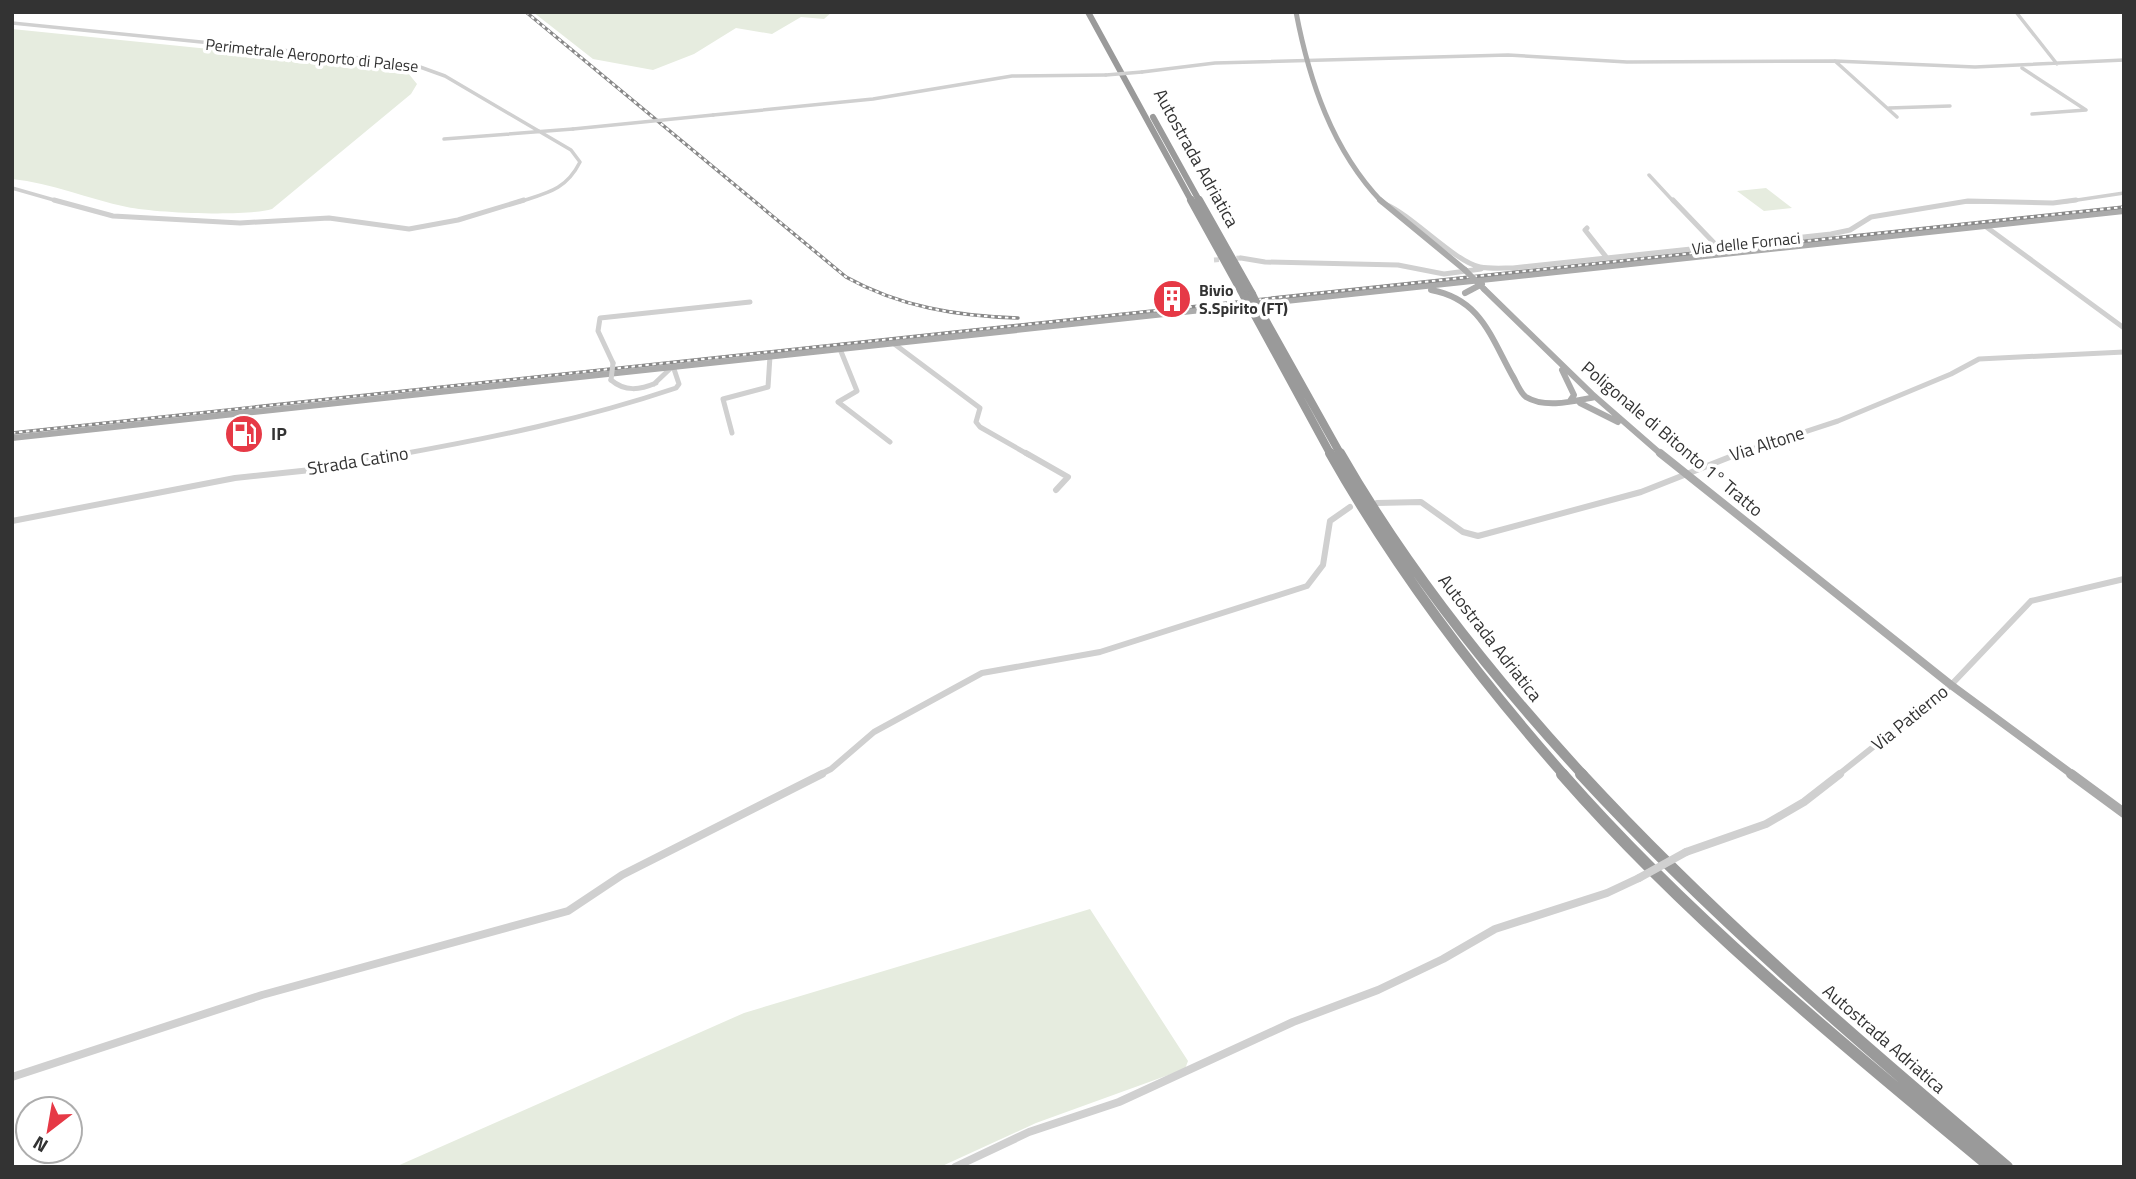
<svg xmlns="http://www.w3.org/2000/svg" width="2136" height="1179" font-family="'Titillium Web',sans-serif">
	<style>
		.green { fill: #e6ecdf }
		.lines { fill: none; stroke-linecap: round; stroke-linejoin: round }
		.minor-tunnel { stroke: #d6d6d6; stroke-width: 5; stroke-dasharray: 5 2.5; stroke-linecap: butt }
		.minor-far3 { stroke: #d0d0d0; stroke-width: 3.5 }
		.minor-far2 { stroke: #d0d0d0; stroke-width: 5 }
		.minor-far1 { stroke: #d0d0d0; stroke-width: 6 }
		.minor { stroke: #d0d0d0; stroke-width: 8 }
		.major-far3 { stroke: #ababab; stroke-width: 5 }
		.major-far2 { stroke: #ababab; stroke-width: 6 }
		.major-far1 { stroke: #ababab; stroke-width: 8 }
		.major { stroke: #ababab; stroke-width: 10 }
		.highway-far3 { stroke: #9a9a9a; stroke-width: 6 }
		.highway-far2 { stroke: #9a9a9a; stroke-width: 8 }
		.highway-far1 { stroke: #9a9a9a; stroke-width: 10 }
		.highway { stroke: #9a9a9a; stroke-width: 12 }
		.rail-casing { stroke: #888; stroke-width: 3.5 }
		.rail { stroke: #fff; stroke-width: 2; stroke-dasharray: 3.5; stroke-linecap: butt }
		.minor-bridge-far2 { stroke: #d0d0d0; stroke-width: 3.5 }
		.minor-bridge-far1 { stroke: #d0d0d0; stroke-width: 5 }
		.minor-bridge { stroke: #d0d0d0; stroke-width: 8 }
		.major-bridge { stroke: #ababab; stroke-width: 6 }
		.highway-bridge { stroke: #9a9a9a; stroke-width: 8 }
		.labels { text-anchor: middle; stroke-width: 7; stroke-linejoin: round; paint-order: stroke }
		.far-street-label { font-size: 16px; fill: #333; stroke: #fff }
		.far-poi-label { font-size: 16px; font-weight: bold; fill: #333; stroke: #fff; text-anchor: start }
		.street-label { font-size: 18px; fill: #333; stroke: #fff }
		.poi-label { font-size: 18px; font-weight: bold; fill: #333; stroke: #fff; text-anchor: start }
	</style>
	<rect width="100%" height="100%" fill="#fff"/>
	<!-- green -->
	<path class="green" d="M533,12H832L824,19L801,17L772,34L736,28L694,54L653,70L593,59Z
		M12,29L388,67L408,73L417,84L411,94L272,209C245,217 156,213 127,207C88,199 52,183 12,179Z
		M1766,188L1792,208L1764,211L1737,191Z
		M1090,909L1188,1061L1185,1069L1036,1123L940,1167H395L744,1013Z"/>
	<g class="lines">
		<!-- minor-tunnel -->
		<path class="minor-tunnel" d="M1214,260L1241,258"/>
		<!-- minor-far3 -->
		<path class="minor-far3" d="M2016,12L2057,64
			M12,23L409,63L445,76L571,150L580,162C566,190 547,193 519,202
			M1835,61L1897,117
			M2022,68L2086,110L2032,114
			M1142,72L1215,63L1508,55L1627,62L1835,61L1975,67L2124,60
			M1889,108L1950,106
			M713,115L873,99L1012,76L1106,75
			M444,139L573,129
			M1649,175L1674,202
			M12,188L61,202
			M1965,202H1990
			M2064,202L2124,193"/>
		<!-- minor-far2 -->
		<path class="minor-far2" d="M54,200L113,216L240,223L329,218L409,229L458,220L524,200
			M1673,200L1717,246
			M1385,204C1412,215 1455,262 1480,267C1490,269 1503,268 1513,268L1831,234L1850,230L1871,217L1968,201L2053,203L2076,200
			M1985,226L2124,328
			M1587,228L1585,230L1607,258
			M1241,258L1265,262L1398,265L1444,274L1481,269
			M893,343L980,408L976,422L980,427L1029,455
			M840,349L857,391L838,402L890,442
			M613,363L598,331L600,318L750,302
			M611,380C625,392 640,390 656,383
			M732,433L723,399L768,387L770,356
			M396,455C491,438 584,419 676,388L679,384L673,366L654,384
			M1734,455L1838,421L1951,374L1979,359L2124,352"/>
		<!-- minor-far1 -->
		<path class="minor-far1" d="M1026,453L1068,477L1056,490
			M1377,503L1421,502L1463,532L1478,536L1641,492L1740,453
			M12,521L235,478L311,470L405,453
			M819,775L831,769L874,732L982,673L1100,652L1307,586L1323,565L1330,521L1350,507
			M1838,775L1951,685L2031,601L2124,579"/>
		<!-- minor -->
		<path class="minor" d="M1686,852L1766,824L1804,802L1840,774
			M12,1077L262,995L568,911L622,875L822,774
			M955,1167L1029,1132L1119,1102L1293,1022L1378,990L1443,959L1495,929L1607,893L1639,878"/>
		<!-- major-far3 -->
		<path class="major-far3" d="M1296,12C1309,80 1332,150 1382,202"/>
		<!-- major-far2 -->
		<path class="major-far2" d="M1380,200L1465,270
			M1484,289L1592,394L1662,455
			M1431,290C1480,299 1490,335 1512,375C1516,381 1520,393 1526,397C1546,409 1574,401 1595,397
			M1465,293L1482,284
			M1562,370L1574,395L1570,401
			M1580,403L1618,422
			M12,438L2124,211"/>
		<!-- major-far1 -->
		<path class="major-far1" d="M1660,453L1951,685L2073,775"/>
		<!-- major -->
		<path class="major" d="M2071,774L2124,813"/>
		<!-- highway-far3 -->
		<path class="highway-far3" d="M1088,12L1192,202
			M1153,117L1200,202"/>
		<!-- highway-far2 -->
		<path class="highway-far2" d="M1191,200L1244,296
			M1199,200L1252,294
			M1253,312L1331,455
			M1261,312L1341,455"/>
		<!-- highway-far1 -->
		<path class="highway-far1" d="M1330,453C1396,570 1475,674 1564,775
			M1340,453C1407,570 1492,676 1583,775"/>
		<!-- highway -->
		<path class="highway" d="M1562,774C1689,919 1842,1044 1991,1167
			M1581,774C1712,916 1859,1042 2007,1167"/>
		<defs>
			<path id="rail" d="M526,12L846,277C900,307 957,316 1018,318
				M12,433L2124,207"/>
		</defs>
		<!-- rail casing -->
		<use href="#rail" class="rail-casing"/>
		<!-- rail -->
		<use href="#rail" class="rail"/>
		<!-- minor-bridge-far2 -->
		<path class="minor-bridge-far2" d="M1106,75L1142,72
			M573,129L713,115"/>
		<!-- minor-bridge-far1 -->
		<path class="minor-bridge-far1" d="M611,380L613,363"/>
		<!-- minor-bridge -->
		<path class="minor-bridge" d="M1639,878L1686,852"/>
		<!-- major-bridge -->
		<path class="major-bridge" d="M1465,270L1484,289"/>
		<!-- highway-bridge -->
		<path class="highway-bridge" d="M1252,294L1261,312
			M1244,296L1253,312"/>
	</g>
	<!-- icons -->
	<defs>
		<symbol id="building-disc" viewBox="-11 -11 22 22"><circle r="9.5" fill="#e63946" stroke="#fff"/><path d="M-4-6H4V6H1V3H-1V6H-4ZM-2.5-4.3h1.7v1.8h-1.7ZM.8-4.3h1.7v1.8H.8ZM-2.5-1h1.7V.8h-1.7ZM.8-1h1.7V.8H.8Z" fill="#fff"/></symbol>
		<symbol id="fuel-disc" viewBox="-11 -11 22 22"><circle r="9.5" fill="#e63946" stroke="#fff"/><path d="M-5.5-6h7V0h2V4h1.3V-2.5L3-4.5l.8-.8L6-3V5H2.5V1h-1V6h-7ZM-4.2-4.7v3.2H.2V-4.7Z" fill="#fff"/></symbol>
	</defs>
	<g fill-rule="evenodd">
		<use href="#building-disc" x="1150" y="277" width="44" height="44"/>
		<use href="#fuel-disc" x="222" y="412" width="44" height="44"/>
	</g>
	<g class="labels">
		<!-- far-street labels -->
		<g class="far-street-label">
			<text transform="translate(312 55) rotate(6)" y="6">Perimetrale Aeroporto di Palese</text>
			<text transform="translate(1746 243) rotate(-6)" y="6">Via delle Fornaci</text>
		</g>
		<!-- far-poi labels -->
		<g class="far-poi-label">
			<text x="1199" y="296">Bivio<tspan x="1199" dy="18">S.Spirito (FT)</tspan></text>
		</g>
		<!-- street labels -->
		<g class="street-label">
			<text transform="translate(1196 158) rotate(61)" y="6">Autostrada Adriatica</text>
			<text transform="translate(1672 439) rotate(40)" y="6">Poligonale di Bitonto 1° Tratto</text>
			<text transform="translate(1767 444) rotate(-18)" y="6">Via Altone</text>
			<text transform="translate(358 461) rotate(-9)" y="6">Strada Catino</text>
			<text transform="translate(1490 638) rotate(52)" y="6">Autostrada Adriatica</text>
			<text transform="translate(1910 718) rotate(-39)" y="6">Via Patierno</text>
			<text transform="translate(1884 1039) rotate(41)" y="6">Autostrada Adriatica</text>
		</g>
		<!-- poi labels -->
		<g class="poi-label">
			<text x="271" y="440">IP</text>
		</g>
	</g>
	<!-- border -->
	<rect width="2136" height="1179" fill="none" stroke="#333333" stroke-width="28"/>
	<!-- north arrow -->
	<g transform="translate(49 1130) rotate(211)"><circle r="33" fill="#ffffff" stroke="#adadad" stroke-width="2"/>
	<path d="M0-5L12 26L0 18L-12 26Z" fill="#e63946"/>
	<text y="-10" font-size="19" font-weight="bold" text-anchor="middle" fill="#333333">N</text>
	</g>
</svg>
